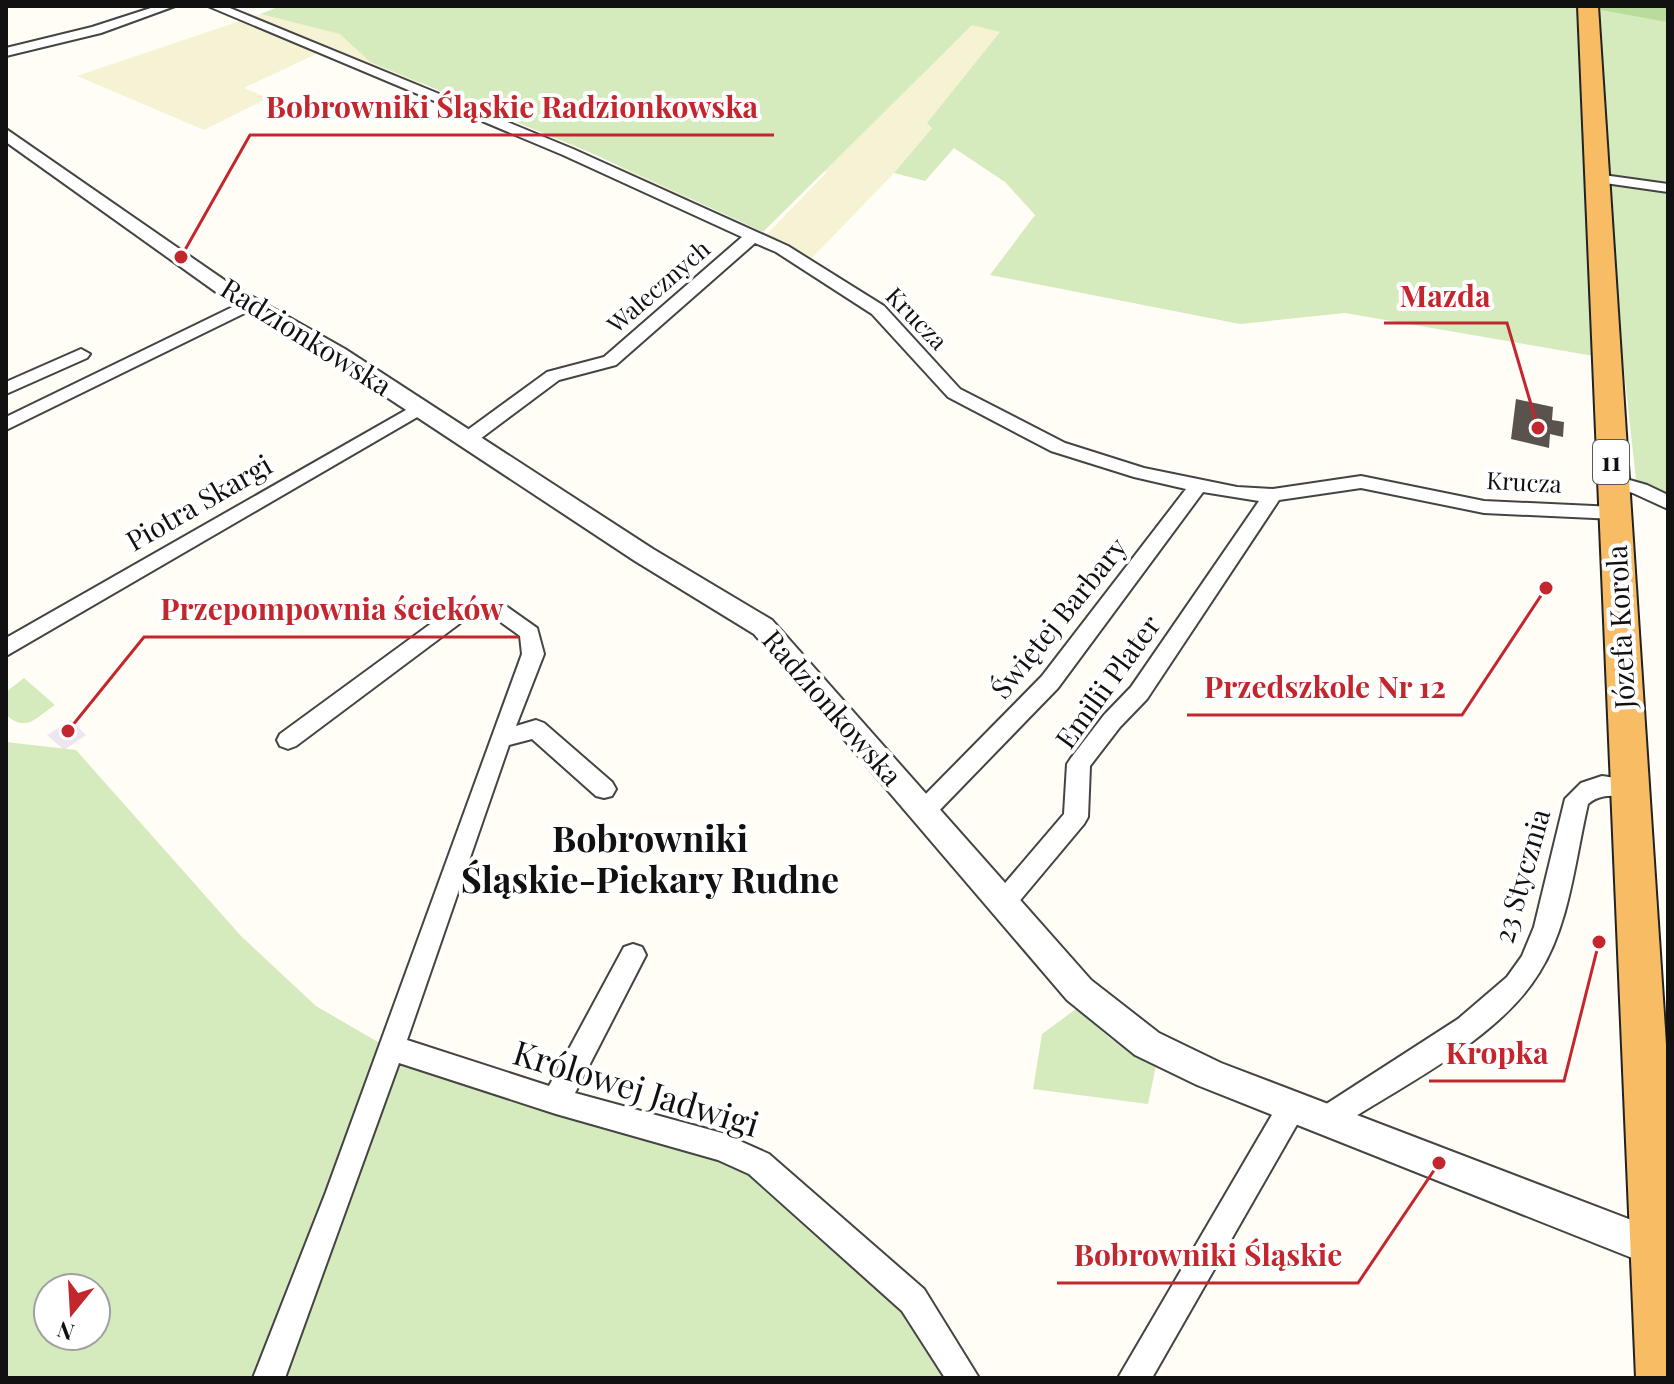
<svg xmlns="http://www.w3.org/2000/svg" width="1674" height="1384" font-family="'Playfair Display',serif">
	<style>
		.industrial { fill: #eee6ef }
		.farmland { fill: #f6f3d4 }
		.green { fill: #d5ebbd; fill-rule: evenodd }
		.forest { fill: #b9dc9c }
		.building { fill: #5a524d }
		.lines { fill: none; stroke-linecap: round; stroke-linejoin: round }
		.minor-casing { stroke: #444; stroke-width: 4 }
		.tertiary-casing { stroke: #444; stroke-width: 4 }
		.trunk-casing { stroke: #222; stroke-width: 4 }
		.minor { fill: #fff; fill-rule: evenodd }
		.tertiary { fill: #fff; fill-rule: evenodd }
		.trunk { fill: #f7bc64; fill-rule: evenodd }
		.labels { text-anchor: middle; stroke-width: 8; stroke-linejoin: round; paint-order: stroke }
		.far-street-label { font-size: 24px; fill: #111; stroke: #fff }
		.shield { fill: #fff; stroke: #585858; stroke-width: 2 }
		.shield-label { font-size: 26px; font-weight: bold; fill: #111 }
		.street-label { font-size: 28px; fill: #111; stroke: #fff }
		.near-street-label { font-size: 34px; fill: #111; stroke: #fff }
		.district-label { font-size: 36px; font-weight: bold; fill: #111; stroke: #fff }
		.leader { fill: none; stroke: #c4262e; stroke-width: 3 }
		.callout-dot { fill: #c4262e; stroke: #fff; stroke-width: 3 }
		.callout-label { font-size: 30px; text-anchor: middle; font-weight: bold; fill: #c4262e; stroke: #fff; stroke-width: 8; stroke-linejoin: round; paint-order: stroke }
	</style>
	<rect width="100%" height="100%" fill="#fffdf5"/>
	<!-- industrial -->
	<path class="industrial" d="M71,720L86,735L64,750L47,735Z"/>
	<!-- farmland -->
	<path class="farmland" d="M284,6H561L422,85L329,48L244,88L268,98L204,130L77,76Z
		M1028,6L992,57L894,173L811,259L767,234L827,172L797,165L766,142L686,201L616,169L748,74L525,123L482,108L634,18Z"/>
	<!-- green -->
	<path class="green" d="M280,6H1668V504L1637,489L1623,361L1345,313L1240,324L990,275L1035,215L1005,182L954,148L925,181L894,173L932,128L927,123L1000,32L972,25L763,232L589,152L370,62L340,34L261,14Z
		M24,678L55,705C35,718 27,733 6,715V692Z
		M6,742L76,750L241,936L316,1006L390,1049L753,1170L856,1245L969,1378H6ZM48,1288H96V1336H48Z
		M1076,1009L1111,1039L1156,1066L1148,1104L1033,1089L1042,1034Z"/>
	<!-- forest -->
	<path class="forest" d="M1595,6H1668L1667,22L1596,9Z"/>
	<!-- building -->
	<path class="building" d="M1516,399L1553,407L1552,420L1564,422L1563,437L1550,434L1549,448L1511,439Z"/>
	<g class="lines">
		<defs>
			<path id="minor" d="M157,6H175L101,33L6,56V48L92,27Z
				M208,6H225L573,149L788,246L884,306L960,389L1065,443L1144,468L1237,487L1273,489L1361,476L1484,501L1615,507L1625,513L1615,519L1484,513L1361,488L1279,500L1147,699L1120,727L1090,766L1088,817L1084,824L1012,910L1003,914L994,910L991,903L994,896L1064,814L1067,764L1071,758L1104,715L1131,687L1259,501L1203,492L1058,688L931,819L923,821L915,819L911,812L915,805L1042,676L1186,489L1134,477L1051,451L948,397L872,314L776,252L755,243L616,365L559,380L476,442H462L460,438L462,434L547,372L604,357L742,237L563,155Z
				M1596,174L1668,184V192L1591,181V175Z
				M249,299L255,300L257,304L255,308L6,430V417Z
				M81,349L90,354L87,358L6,394V382Z
				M420,402L426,404L429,408L426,412L6,656V638Z
				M1612,475L1647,485L1668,495V509L1633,493L1605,485L1602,481Z
				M462,604L506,606L537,628L544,654L516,726L536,720L544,723L612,782L616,789L612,796L604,798L596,796L532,739L509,745L407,1040L549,1086L624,947L633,944L642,947L646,955L575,1093L722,1133L769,1154L924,1289L979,1378H945L902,1311L749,1174L718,1160L556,1114L399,1063L285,1378H253L326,1192L522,654L520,636L495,618H467L296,746L288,749L280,746L277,740L280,734L455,606Z
				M1602,776L1638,781L1642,787L1638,793C1619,800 1605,790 1588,804C1575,859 1570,924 1539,973C1498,1040 1401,1086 1337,1128L1327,1132L1317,1128L1313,1119L1317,1110L1458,1019L1507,977L1522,956L1534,927L1565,799L1581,783Z
				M1293,1092L1303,1096L1307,1105L1303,1114L1152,1378H1118L1283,1096Z"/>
			<path id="tertiary" d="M6,129L230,284L345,349L653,549L772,620L1091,980L1159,1033L1221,1063L1668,1234V1262L1655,1267L1197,1085L1135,1055L1067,1000L754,634L635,561L329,359L216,292L6,142Z"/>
			<path id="trunk" d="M1578,6H1598L1668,1075V1378H1636Z"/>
		</defs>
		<!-- minor casing -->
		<use href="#minor" class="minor-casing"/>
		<!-- tertiary casing -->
		<use href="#tertiary" class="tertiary-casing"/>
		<!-- trunk casing -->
		<use href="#trunk" class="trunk-casing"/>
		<!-- minor -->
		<use href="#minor" class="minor"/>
		<!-- tertiary -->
		<use href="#tertiary" class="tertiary"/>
		<!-- trunk -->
		<use href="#trunk" class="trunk"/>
	</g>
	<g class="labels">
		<!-- far-street labels -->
		<g class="far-street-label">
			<text transform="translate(659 287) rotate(-41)" y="8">Walecznych</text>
			<text transform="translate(916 319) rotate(46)" y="8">Krucza</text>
			<text transform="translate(1524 483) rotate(3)" y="8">Krucza</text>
		</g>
		<!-- shield labels -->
		<rect class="shield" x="1593" y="440" width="36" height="44" rx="6"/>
		<g class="shield-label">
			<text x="1611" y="471">11</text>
		</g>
		<!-- street labels -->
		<g class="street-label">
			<text transform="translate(306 337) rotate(32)" y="10">Radzionkowska</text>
			<text transform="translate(199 503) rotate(-30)" y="10">Piotra Skargi</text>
			<text transform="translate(1059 618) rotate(-51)" y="10">Świętej Barbary</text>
			<text transform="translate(1621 627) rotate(-93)" y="10">Józefa Korola</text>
			<text transform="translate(1108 682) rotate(-54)" y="10">Emilii Plater</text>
			<text transform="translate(832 708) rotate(49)" y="10">Radzionkowska</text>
			<text transform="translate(1522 876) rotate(-74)" y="10">23 Stycznia</text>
		</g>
		<!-- near-street labels -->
		<g class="near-street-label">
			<text transform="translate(636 1089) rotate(17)" y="12">Królowej Jadwigi</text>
		</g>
		<!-- district labels -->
		<g class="district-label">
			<text x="650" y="852">Bobrowniki<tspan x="650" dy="41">Śląskie-Piekary Rudne</tspan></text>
		</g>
	</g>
	<!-- callouts -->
	<path class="leader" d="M181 257L250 135H774M1538 428L1507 323H1384M68 731L144 637H519M1546 588L1462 715H1187M1599 942L1564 1081H1429M1439 1163L1358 1283H1057"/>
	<g class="callout-dot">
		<circle cx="181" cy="257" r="8"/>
		<circle cx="1538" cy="428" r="8"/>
		<circle cx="68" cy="731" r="8"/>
		<circle cx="1546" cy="588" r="8"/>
		<circle cx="1599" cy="942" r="8"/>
		<circle cx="1439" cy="1163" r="8"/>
	</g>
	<g class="callout-label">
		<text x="512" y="118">Bobrowniki Śląskie Radzionkowska</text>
		<text x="1445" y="307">Mazda</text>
		<text x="332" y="620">Przepompownia ścieków</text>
		<text x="1325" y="698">Przedszkole Nr 12</text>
		<text x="1497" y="1064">Kropka</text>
		<text x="1208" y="1266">Bobrowniki Śląskie</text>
	</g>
	<!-- border -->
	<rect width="1674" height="1384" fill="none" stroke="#111111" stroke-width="16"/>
	<!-- north arrow -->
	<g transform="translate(72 1312) rotate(198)"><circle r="38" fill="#ffffff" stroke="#a0a0a0" stroke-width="2"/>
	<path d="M0-6L14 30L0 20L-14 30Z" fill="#c4262e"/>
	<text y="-12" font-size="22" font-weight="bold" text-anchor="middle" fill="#111111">N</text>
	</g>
</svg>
